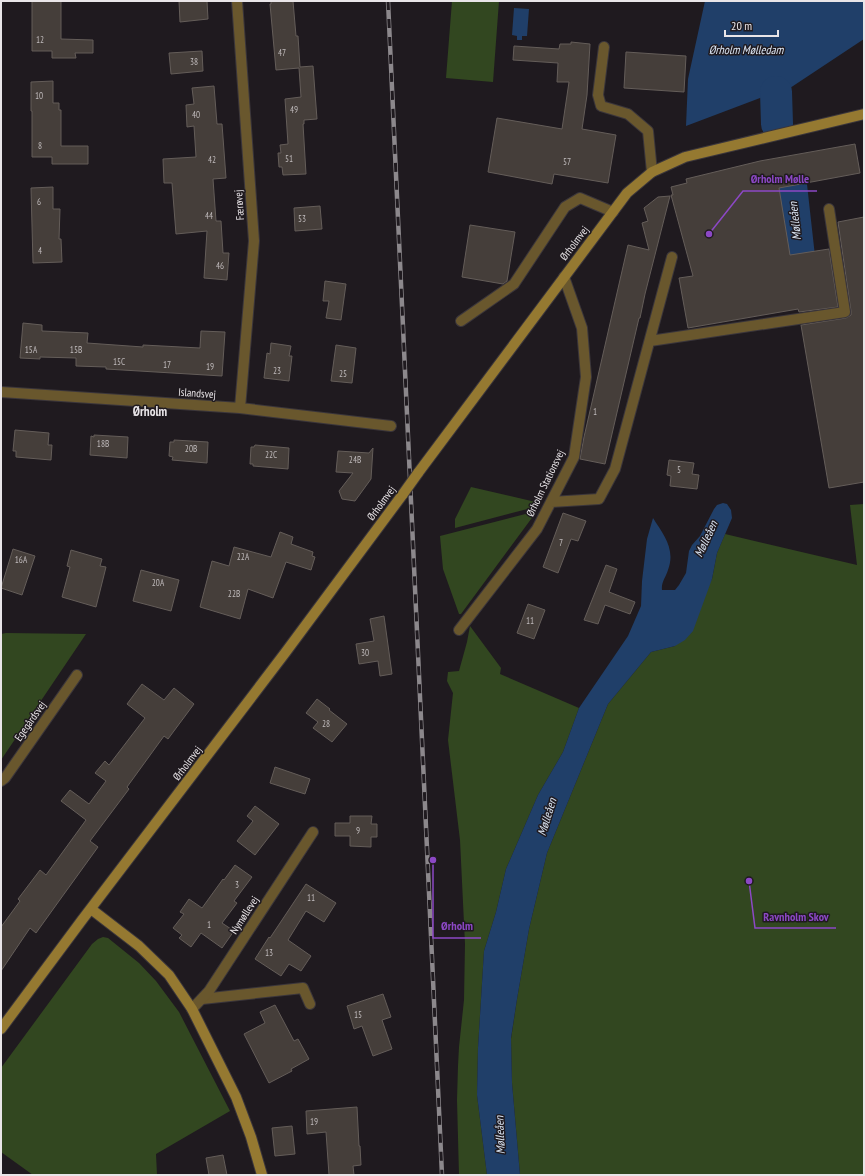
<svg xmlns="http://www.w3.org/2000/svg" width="865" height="1176" font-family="'PT Sans Narrow',sans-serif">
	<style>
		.green { fill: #324720 }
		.water { fill: #203f69 }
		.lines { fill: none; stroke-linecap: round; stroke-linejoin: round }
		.river { stroke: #203f69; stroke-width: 32 }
		.building { fill: #453e3a; stroke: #645d59 }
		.lane-casing { stroke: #3b363b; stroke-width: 12 }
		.street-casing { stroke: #3b363b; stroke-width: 12 }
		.secondary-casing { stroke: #3b363b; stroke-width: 12 }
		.lane { stroke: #69572d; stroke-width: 10 }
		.street { stroke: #69572d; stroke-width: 10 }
		.secondary { stroke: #957931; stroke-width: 10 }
		.rail-casing { stroke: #8c888c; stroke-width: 4.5 }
		.rail { stroke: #1f1a1f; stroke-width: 3; stroke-dasharray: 9; stroke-linecap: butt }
		.secondary-bridge-casing { stroke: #3b363b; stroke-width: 12; stroke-linecap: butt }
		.secondary-bridge { stroke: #957931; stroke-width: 10 }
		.labels { text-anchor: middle; stroke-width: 3; stroke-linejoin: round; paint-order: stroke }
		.number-label { font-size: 9px; fill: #c0bbbc }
		.street-label { font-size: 11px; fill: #e9e5e8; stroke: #1f1a1f }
		.water-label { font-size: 12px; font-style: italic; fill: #dae4f2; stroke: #1f1a1f }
		.quarter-label { font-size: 13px; font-weight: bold; fill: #e9e5e8; stroke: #1f1a1f }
		.leader { fill: none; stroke: #8c48c5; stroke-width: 1.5 }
		.callout-dot { fill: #8c48c5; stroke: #1f1a1f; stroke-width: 1.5 }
		.callout-label { font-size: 12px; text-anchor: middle; font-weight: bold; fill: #8c48c5; stroke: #1f1a1f; stroke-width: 3; stroke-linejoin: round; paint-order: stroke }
	</style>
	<rect width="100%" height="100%" fill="#1f1a1f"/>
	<!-- green -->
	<path class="green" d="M452,1H499L493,82L446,78Z
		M471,487L540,503L539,506L455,528V519Z
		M864,504V1175H520L512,1083L511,1039L517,999L529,929L547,853L608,704L651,652L675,646L712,579L717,553L725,534L857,565L850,505Z
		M537,511L461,614H459L443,569L440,536Z
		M470,626L501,668L500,674L579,708L563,752L538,795L506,869L496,912L484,951L478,1048L477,1095L487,1175H459L457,1100L458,1066L459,1047L464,1000L465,944L460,840L448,740L453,693L447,681L448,672L459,671L467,642Z
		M6,633L86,634L1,760V634Z
		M103,937L108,938L139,963L156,981L179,1012L230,1111L156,1154L157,1175H33L1,1152V1068L92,944L98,939Z"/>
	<!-- water -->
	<path class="water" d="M705,1H864V39L787,90L776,92L686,126L688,79Z
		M514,8L529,9L527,36H522V40H517V36L512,35Z
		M723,503L727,504L731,510L732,518L717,553L712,579L693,631L685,640L675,646L651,652L608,704L547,853L529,929L517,999L511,1038L512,1083L520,1175H487L477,1095L478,1048L484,951L496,912L506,869L538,795L563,752L579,708L628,636L641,606L642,581L647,539L653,518C663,534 676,549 668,570C666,577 661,582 662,590H675L679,585L686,573L689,551L692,545L700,536L714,509L717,505Z"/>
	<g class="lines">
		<!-- river -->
		<path class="river" d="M776,92L777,124
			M791,185L799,257"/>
	</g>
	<!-- building -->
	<path class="building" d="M32,1H61V39L93,40V53H75L76,58H52V51H32Z
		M179,1H207L208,19L180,22Z
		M271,1H293L296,36H298L300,67L313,66L317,119L304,120V124H303L306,174L283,175L282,167H279L278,153H281L280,145L288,144L285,99L301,97L299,68L276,70L270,4H271Z
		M571,42L590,44L587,95L582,129L616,135L608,183L554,174L552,184L488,172L497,118L562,129L569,82H557L558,63L513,60L514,46L559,49L560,44H571Z
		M202,51L203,71L171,74L169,53Z
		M626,52L686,56L684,92L624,88Z
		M53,81V103H59V110H61V146H88V164H52V157H32V111H31V82Z
		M214,86L217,124H222L226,178L213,179L216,221H221L223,253H229L227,280L204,278L207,231L176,234L172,183H164L163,159L196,157L194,126L187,127L186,105L194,104L192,88Z
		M855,144L860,173L779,188L790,255L829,249L838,307L799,312L798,309L688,328L679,278L693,276L671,195H673L671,187L687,183L686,179L760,161Z
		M53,187V209H60L59,239H61L62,262L33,263L31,188Z
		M670,196L645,294L640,318H639L605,464L580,459L584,437L628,245L649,250L642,223L648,221L644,208L658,197Z
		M320,206L322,229L295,231L294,208Z
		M864,217V482L829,488L801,325L846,318L851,315V311L838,222Z
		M470,225L515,232L507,281L503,284L462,277Z
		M325,281L346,284L341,320L326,318L329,301H323Z
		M23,323L42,325V331L88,333L87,343L143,347V345L200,348L201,331L225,332L222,376L106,369V367L76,366V358L40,357V359L20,358Z
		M271,343L291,346L289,356H292L289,381L264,378L267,353L270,354Z
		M336,345L356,348L352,383L331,381Z
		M15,430L49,433L48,445H52L51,460L16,457V451H13Z
		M94,435L128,437L127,458L90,455L91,436L94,437Z
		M174,440L208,442L207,463L172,460L173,457L169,456L170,442H174Z
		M255,445L289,448L288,469L253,466V464H250L251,447H254Z
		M373,448L371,479L355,501L342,499L339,491L353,473L336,472L338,451L369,453Z
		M669,460L694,463L692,474L699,475L697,489L670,486L671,476L667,475Z
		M563,513L586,521L578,541L571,539L558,573L543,567Z
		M280,532L293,537L291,544L313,552L312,556L315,557L311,570L286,562L273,598L248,589L240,619L200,607L212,561L229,566L234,547L271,557Z
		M13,549L35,556L22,595L1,588Z
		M71,550L102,559L100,566L106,567L96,607L62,597L70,567L67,566Z
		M606,565L617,569L609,592L635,602L630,614L605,605L598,624L584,620Z
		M141,570L179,580L171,611L133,601Z
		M528,604L545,610L534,639L517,633Z
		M384,616L392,674L380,676L378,661L359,664L356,644L374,641L370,619Z
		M142,684L164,700L174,688L194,704L168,739L164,736L127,787L129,789L90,841L98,847L59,901L36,933L30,928L1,971V927L20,901L18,899L40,870L46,875L86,820L61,801L70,790L89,804L106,781L95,773L105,761L109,765L145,718L127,704Z
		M317,699L330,709L329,710L347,724L332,742L313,728L318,722L306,713Z
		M275,767L310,779L305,794L270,783Z
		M255,806L279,824L255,855L237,841L253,821L247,816Z
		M350,816H372L371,824H377V837H371V847L350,846V836H335V823H350Z
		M235,865L252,877L234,901L237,903L222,923L234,931L222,948L201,933L191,947L179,938L182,935L173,928L184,914L180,912L189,899L202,908L223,879L224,880Z
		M306,884L336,903L324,922L306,911L288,940L311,956L301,971L289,964L281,976L255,959L269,937L270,938Z
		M383,994L391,1017L382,1020L392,1049L373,1056L362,1026L354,1029L347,1006Z
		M275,1005L294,1041L298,1039L309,1059L291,1069L292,1071L269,1083L244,1034L265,1023L260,1012Z
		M357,1107L359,1146H360L361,1165L353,1166L354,1175H329L326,1132L307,1134L306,1111Z
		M292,1126L295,1154L275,1156L272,1128Z
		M223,1155L227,1175H209L206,1158Z"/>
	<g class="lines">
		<defs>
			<path id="lane" d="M604,47L598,95L601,106L628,114L648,131L652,172
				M461,321L514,284L565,207L580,198L613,212
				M650,341L845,312L829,209
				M551,502L599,499L615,469L672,257
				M459,630L537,529L574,457L586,377L582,328L564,277
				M202,999L303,988L310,1004"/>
			<path id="street" d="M237,1L254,241L240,408
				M1,392L240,408L391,426
				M1,781L5,778L77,675
				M192,1009L209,991L313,832"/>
			<path id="secondary" d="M418,473L627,193L652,172L685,157L864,114
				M91,909L139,946L169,975L192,1009L236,1097L251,1137L262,1175
				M1,1029L82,920L285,653L403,494"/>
		</defs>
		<!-- lane casing -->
		<use href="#lane" class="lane-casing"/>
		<!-- street casing -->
		<use href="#street" class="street-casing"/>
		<!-- secondary casing -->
		<use href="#secondary" class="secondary-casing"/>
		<!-- lane -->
		<use href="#lane" class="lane"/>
		<!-- street -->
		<use href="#street" class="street"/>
		<!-- secondary -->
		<use href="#secondary" class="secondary"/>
		<defs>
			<path id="rail" d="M388,1L442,1175"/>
		</defs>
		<!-- rail casing -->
		<use href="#rail" class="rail-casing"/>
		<!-- rail -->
		<use href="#rail" class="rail"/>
		<defs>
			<path id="secondary-bridge" d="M403,494L418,473"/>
		</defs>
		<!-- secondary-bridge casing -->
		<use href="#secondary-bridge" class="secondary-bridge-casing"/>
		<!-- secondary-bridge -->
		<use href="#secondary-bridge" class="secondary-bridge"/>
	</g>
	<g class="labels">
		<!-- number labels -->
		<g class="number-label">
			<text x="40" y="43">12</text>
			<text x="282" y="56">47</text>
			<text x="194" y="65">38</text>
			<text x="39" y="99">10</text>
			<text x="294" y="113">49</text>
			<text x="196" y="118">40</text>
			<text x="40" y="149">8</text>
			<text x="289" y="162">51</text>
			<text x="212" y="163">42</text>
			<text x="567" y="165">57</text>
			<text x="39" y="205">6</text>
			<text x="209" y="219">44</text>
			<text x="302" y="222">53</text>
			<text x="40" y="254">4</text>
			<text x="220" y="269">46</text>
			<text x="31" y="353">15A</text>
			<text x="76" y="353">15B</text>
			<text x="119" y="365">15C</text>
			<text x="167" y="368">17</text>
			<text x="210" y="370">19</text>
			<text x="277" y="374">23</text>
			<text x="343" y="377">25</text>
			<text x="595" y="415">1</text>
			<text x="103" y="447">18B</text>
			<text x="191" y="452">20B</text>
			<text x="271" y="458">22C</text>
			<text x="355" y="463">24B</text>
			<text x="679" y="473">5</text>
			<text x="561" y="546">7</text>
			<text x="243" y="560">22A</text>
			<text x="21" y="563">16A</text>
			<text x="158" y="586">20A</text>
			<text x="234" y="597">22B</text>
			<text x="530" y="624">11</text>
			<text x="365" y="656">30</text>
			<text x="326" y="727">28</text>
			<text x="358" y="834">9</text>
			<text x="237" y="888">3</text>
			<text x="311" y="901">11</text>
			<text x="209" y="928">1</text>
			<text x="269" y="956">13</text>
			<text x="358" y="1018">15</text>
			<text x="314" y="1125">19</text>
		</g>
		<!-- street labels -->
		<g class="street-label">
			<text transform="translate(239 205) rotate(-94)" y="4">Færøvej</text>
			<text transform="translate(574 243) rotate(-53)" y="4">Ørholmvej</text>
			<text transform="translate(197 393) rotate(4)" y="4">Islandsvej</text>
			<text transform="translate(545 483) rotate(-64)" y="4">Ørholm Stationsvej</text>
			<text transform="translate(381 503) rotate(-54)" y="4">Ørholmvej</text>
			<text transform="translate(30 721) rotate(-55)" y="4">Egegårdsvej</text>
			<text transform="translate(187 763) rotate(-53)" y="4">Ørholmvej</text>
			<text transform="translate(244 915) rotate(-57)" y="4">Nymøllevej</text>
		</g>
		<!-- water labels -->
		<g class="water-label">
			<text x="746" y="54">Ørholm Mølledam</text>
			<text transform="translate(795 221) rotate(-96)" y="4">Mølleåen</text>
			<text transform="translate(706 539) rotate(-65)" y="4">Mølleåen</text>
			<text transform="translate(547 817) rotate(-73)" y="4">Mølleåen</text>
			<text transform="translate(500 1135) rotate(-92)" y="4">Mølleåen</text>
		</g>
		<!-- quarter labels -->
		<g class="quarter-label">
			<text x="150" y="416">Ørholm</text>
		</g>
	</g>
	<!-- callouts -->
	<path class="leader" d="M709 234L743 191H817M749 881L755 928H836M433 860L433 938H481"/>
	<g class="callout-dot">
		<circle cx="709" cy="234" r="4"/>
		<circle cx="749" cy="881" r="4"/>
		<circle cx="433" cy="860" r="4"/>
	</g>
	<g class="callout-label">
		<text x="780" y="183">Ørholm Mølle</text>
		<text x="796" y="921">Ravnholm Skov</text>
		<text x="457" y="930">Ørholm</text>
	</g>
	<!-- border -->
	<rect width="865" height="1176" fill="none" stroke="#e9e5e8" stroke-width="4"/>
	<!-- scale -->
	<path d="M725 30v6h53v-6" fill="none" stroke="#e9e5e8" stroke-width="2"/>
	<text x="731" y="30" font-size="12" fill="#e9e5e8" stroke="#1f1a1f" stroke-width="3" paint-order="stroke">20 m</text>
</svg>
